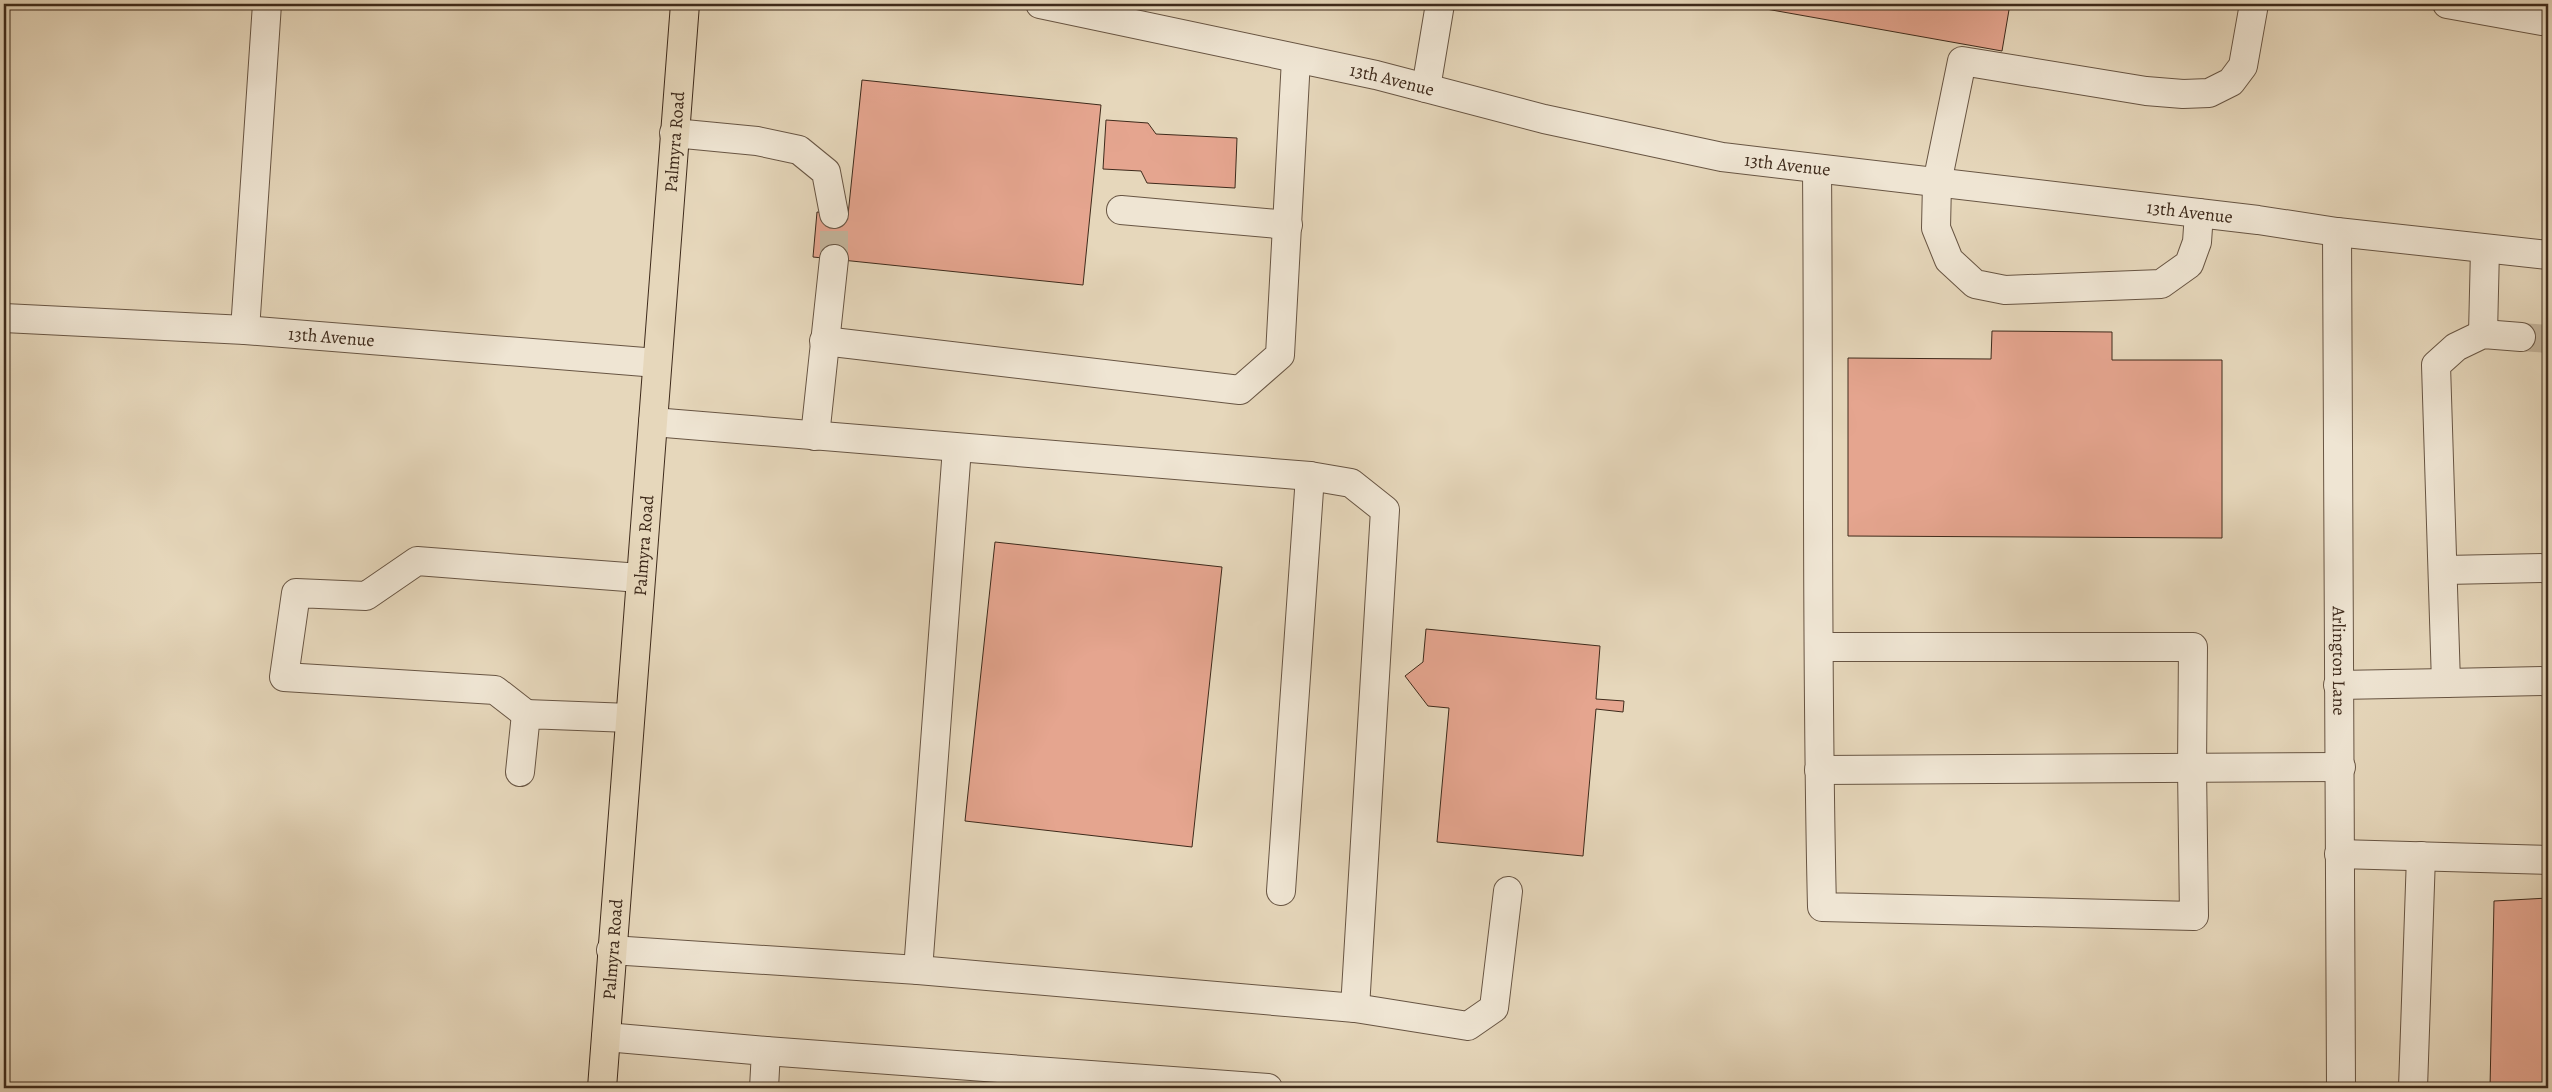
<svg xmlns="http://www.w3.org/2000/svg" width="2552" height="1092" font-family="Alegreya,serif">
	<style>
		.building { fill: #e5a58f; stroke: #3e2a1b }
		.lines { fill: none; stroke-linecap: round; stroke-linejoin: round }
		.minor-tunnel { stroke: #c4b49b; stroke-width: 28; stroke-dasharray: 28 14; stroke-linecap: butt }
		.minor-casing { stroke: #685543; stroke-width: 30 }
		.major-casing { stroke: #3e2a1b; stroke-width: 30 }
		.minor { stroke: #efe5d3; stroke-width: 28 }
		.major { stroke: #e6d7bb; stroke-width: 28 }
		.labels { text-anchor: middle; stroke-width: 4.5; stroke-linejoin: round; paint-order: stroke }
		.street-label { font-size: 18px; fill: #3e2a1b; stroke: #efe5d3 }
	</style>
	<rect width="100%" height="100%" fill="#e6d7bb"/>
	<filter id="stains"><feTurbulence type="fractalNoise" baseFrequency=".004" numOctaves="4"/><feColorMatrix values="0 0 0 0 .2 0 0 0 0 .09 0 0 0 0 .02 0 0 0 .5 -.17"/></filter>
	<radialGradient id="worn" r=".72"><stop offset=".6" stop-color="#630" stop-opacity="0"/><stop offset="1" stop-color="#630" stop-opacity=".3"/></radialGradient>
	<!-- building -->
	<path class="building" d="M1738,4H2010L2002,51Z
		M862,80L1101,105L1083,285L813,257L817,212L848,215Z
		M1106,120L1148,123L1156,134L1237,138L1235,188L1147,183L1141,171L1103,169Z
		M1992,331L2112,332V360H2222V538L1848,536V358L1991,359Z
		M995,542L1222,567L1192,847L965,821Z
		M1426,629L1600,646L1596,699L1624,701L1623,712L1596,709L1583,856L1437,842L1449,708L1428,706L1405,676L1423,662Z
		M2548,898V1088H2490L2494,901Z"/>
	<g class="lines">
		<!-- minor-tunnel -->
		<path class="minor-tunnel" d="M834,259V214
			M2521,337L2548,339"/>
		<defs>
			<g id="minor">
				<path id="s1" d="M1040,4L1376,75L1544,119L1722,157L2258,220L2337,232L2548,255"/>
				<path d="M2447,4L2548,22"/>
				<path d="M1426,88L1440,4"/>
				<path d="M674,133L757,141L799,150L826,172L834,214"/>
				<path d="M1817,169C1819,415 1816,661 1822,907L2194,916L2192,768L2193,647H1820"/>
				<path d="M1121,210L1288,225"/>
				<path d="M2199,213L2197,242L2189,264L2161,284L2005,290L1975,284L1949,260L1936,228L1937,183L1962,61L2146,91L2183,94L2209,93L2231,82L2243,66L2254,4"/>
				<path id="s2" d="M2337,232L2341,1088"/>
				<path id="s3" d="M4,318L245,330L657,363"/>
				<path d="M245,330L267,4"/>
				<path d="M2483,334L2485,249"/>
				<path d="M2521,337L2483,334L2456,347L2436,365L2446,683L2548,681"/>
				<path d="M824,341L1240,390L1280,355L1296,59"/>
				<path d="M653,422L1310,476L1351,483L1385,510L1355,1008L918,970"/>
				<path d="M815,436L834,259"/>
				<path d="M2445,570L2548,568"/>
				<path d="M2338,685L2446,683"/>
				<path d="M526,714L495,690L284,677L296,593L366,596L417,561L640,578"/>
				<path d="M1819,770L2341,767"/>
				<path d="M520,772L526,714L630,718"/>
				<path d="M2339,854L2548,860"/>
				<path d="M1281,891L1310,476"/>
				<path d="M611,950L918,970L957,448"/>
				<path d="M1355,1008L1468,1026L1494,1008L1508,891"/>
				<path d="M606,1037L766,1051L764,1088"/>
				<path d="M766,1051L1268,1088"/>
				<path d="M2413,1088L2421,856"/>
			</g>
			<g id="major">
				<path id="s4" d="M602,1088L685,4"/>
			</g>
		</defs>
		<!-- minor casing -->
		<use href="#minor" class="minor-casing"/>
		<!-- major casing -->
		<use href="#major" class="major-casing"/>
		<!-- minor -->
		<use href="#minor" class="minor"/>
		<!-- major -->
		<use href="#major" class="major"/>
	</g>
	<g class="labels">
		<!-- street labels -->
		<g class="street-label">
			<text dy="6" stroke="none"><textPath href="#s1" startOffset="360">13th Avenue</textPath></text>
			<text dy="6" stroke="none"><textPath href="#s4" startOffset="949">Palmyra Road</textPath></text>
			<text dy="6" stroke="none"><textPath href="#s1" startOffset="765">13th Avenue</textPath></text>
			<text dy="6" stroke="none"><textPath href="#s1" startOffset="1170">13th Avenue</textPath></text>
			<text dy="6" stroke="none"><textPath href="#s3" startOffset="328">13th Avenue</textPath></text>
			<text dy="6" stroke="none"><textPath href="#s4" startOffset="544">Palmyra Road</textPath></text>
			<text dy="6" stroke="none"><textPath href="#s2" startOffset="429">Arlington Lane</textPath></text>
			<text dy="6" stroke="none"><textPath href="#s4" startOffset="139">Palmyra Road</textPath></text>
		</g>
	</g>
	<!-- margin -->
	<rect width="2552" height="1092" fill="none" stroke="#e6d7bb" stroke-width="20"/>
	<rect x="5" y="5" width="2542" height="1082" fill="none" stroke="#3e2a1b" stroke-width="2.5"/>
	<rect x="10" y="10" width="2532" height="1072" fill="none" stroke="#3e2a1b"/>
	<rect width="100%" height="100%" filter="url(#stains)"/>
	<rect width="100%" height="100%" fill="url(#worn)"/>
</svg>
